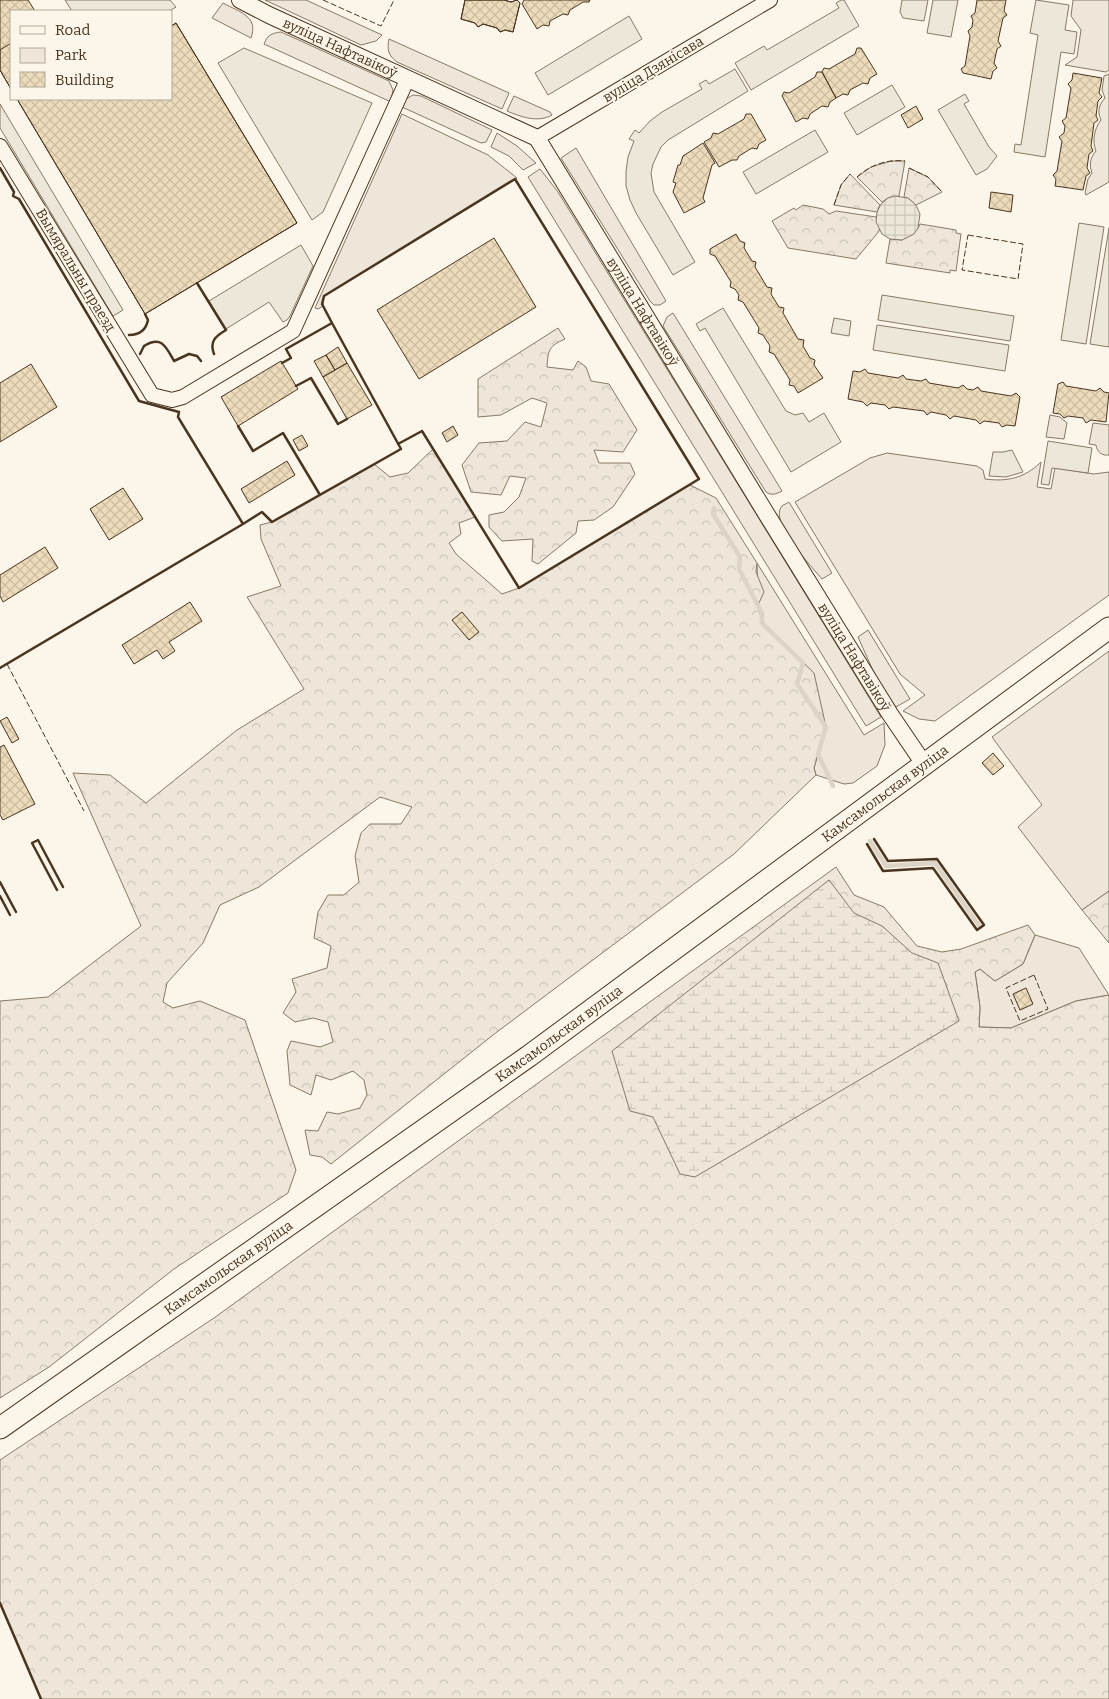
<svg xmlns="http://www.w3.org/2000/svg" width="1109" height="1699" font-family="Bitter,serif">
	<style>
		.green { fill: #ede6d9; stroke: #887966 }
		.forest { fill: url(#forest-crowns); stroke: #887966 }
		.wetland { fill: url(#wetland-marsh); stroke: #887966 }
		.parking { fill: #ede7d9; stroke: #887966 }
		.plaza { fill: url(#plaza-grid); stroke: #887966 }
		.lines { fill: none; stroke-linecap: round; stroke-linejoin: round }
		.stream { stroke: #dcd4c6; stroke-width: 4.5 }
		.building { fill: url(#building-cross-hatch); stroke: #4a3520 }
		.minor-casing { stroke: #4a3520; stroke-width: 16 }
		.tertiary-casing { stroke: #4a3520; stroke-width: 18 }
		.primary-casing { stroke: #4a3520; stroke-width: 23 }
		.minor { stroke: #fbf6e9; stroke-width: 14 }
		.tertiary { stroke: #fbf6e9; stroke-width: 16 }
		.primary { stroke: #fbf6e9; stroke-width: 21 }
		.fence { stroke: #4a3520; stroke-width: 1; stroke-dasharray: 6 2.5; stroke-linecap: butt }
		.wall { stroke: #4a3520; stroke-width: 2.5 }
		.labels { text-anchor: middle; stroke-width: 4; stroke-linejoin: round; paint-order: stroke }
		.street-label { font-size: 14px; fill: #4a3520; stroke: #fbf6e9 }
	</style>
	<defs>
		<pattern id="forest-crowns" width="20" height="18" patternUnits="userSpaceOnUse" patternTransform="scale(1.25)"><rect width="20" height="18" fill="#ede6d9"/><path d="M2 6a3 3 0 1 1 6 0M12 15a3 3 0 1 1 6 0" fill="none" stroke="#cdc6ba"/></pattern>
		<pattern id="wetland-marsh" width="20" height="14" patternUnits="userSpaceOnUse" patternTransform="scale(1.25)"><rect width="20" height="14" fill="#ede6d9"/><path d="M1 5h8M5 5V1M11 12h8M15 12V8" fill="none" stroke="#cdc6ba"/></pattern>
		<pattern id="plaza-grid" width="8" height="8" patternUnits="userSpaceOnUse" patternTransform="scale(1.25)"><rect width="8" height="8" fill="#ede7d9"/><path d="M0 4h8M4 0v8" fill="none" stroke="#cdc7ba"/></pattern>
		<pattern id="building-cross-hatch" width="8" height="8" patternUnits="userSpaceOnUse" patternTransform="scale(1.25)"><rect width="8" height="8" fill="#ecdcbc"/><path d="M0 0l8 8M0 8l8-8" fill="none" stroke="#ccbda1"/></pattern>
	</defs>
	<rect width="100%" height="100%" fill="#fbf6e9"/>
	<!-- green -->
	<path class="green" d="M265,0H306L382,35L376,41L361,45Z
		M1073,0H1109V70L1106,72L1065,65L1077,57L1081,30L1071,16Z
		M223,3C239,12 259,16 251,38L212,18Z
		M281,32L389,81L393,90L391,102L264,44C267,36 271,33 281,32Z
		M389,39L509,93L502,109L397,62C388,55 387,50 389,39Z
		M1109,74V182L1086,195L1085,193L1088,179L1092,173C1089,164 1090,158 1096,151C1092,141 1094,129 1101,120C1097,111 1099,105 1105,98L1102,90L1104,76Z
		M413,95L421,96L492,130L486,142L481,143L402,107L406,99Z
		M514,96L550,112L552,115C538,123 521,117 507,111Z
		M402,114L488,155L517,178L324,296L323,306L318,309L315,308Z
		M497,133L517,146L536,163L523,170L509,156L491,147Z
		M576,148L666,301L660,305H654L650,301L561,158Z
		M540,169L558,192L881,717L866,726L528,177Z
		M673,313L782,491C776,494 772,496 766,492L663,326L667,317Z
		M1050,415L1060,417L1067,423L1064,439L1046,437Z
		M1093,423L1109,425V455C1102,456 1097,452 1096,445L1089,444Z
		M887,453L977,466L983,470L985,479C1007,482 1025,478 1041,462L1037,487L1051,489L1055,468L1094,474L1109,472V595L935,721L919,719L903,711L925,695L900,674L795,502L870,458Z
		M789,502L832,573L822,579C812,567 768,521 782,506C784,504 787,504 789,502Z
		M757,563L864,735L884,723L885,745L877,766L853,783L844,784L816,775L814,768L818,754L803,663L762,623V613L758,605Z
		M868,630L910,699L894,708L875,675L858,637Z
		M1109,651V891L1082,910L1018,827L1042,805L992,737Z
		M1035,935L1079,948L1109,995L1076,1001L1011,1028L979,1027L980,1007L975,972L980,969L995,981L1023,964Z"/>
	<!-- forest -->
	<path class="forest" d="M891,161H905L899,196L888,198L882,202L857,177L871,167Z
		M909,168L928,177L942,192L916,205L908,198L904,197Z
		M850,174L880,205L877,212L834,205L841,185Z
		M803,205L823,209L829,214L836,211L876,217L880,230L856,259L788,248L772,221L794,208L796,210Z
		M920,224L956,230V233L961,234L956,271L950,270V273L886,263L890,239L902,240L918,228Z
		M558,328L565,339C549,346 548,350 547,367L573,370L578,361L586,367L591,381L609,384L637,430L623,452L594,450L599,463H630L635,474L613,507L594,520L578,521L576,533L538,564L532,561L533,539L502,541L489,527V515L504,512L519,497L526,478L510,476L501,495L471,492L462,465L479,443L507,441L525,422L541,427L547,403L532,398L501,415L478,417V379Z
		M433,449L475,517L459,523L461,534L449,543L456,554L502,594L519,588L690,485L716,498L757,563L756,572L764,592L758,605L762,613V623L814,673L826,727L814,768L816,775L734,854L493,1035L331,1164L322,1157L310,1155L305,1130L318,1131L327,1112L338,1114L360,1108L367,1095L364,1080L353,1071L331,1080L316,1075L311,1095L290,1085L287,1051L291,1041L320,1047L333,1042L328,1022L313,1018L295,1022L283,1013L296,992L292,979L327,968L331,946L314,938L318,912L328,895H344L359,882L355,856L361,833L370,824H401L412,807L380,797L259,887L220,905L203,943L167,983L163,1002L173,1008L200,1001L245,1020L296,1170L288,1193L174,1269L49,1367L0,1398V1001L48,997L141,926L73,773L110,775L146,803L237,730L304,689L247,597L281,586L261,539L260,525L272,522L374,464L390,477L408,473Z
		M836,867L854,895L884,907L917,946L942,952L961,949L1028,925L1035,935L1023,964L995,981L980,969L975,972L980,1007L979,1027L1011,1028L1076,1001L1109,995V1699H41L0,1603V1460L214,1318Z
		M1109,891V943L1082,910Z"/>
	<!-- wetland -->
	<path class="wetland" d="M829,880L854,913L882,926L912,953L938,963L959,1021L695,1177L680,1174L653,1117L630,1111L612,1051Z"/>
	<!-- parking -->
	<path class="parking" d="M65,0H170L176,7L169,11H72Z
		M841,0H844L859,26L751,90L735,63L764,46L767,50L839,8L836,3Z
		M902,0H928L924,21L903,18L900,12Z
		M933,0H958L951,37L927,33Z
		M1036,0L1069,5L1065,30L1077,32L1074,54L1061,52L1045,157L1014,152L1015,144L1021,145L1038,35L1030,33Z
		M629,16L642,39L548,95L535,73Z
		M244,48L372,103L323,212L312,220L218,63Z
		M735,69L748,91L668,140L661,147L653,164L651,173L654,192L695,262L673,275L636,213L630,200L626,186V172L628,157L634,141L629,139L635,130L639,133L650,121L662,112L702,89L699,84L706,80L709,84Z
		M892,85L905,107L857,135L844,113Z
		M965,94L969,101L964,104L989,147L997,156L987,169L976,175L938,110Z
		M0,104L123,310L113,316L0,128Z
		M815,130L828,152L756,194L743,172Z
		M1079,223L1104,227L1086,344L1061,340Z
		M1109,228V347L1090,344Z
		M301,245L313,266L290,316L287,320L283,322L269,302L226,329L209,301Z
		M882,295L1014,316L1010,341L878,320Z
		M723,308L786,411L795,415L803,413L809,422L824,413L841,442L791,472L705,328L700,331L696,324Z
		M834,318L851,321L849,336L831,333Z
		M877,325L1009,345L1005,371L873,350Z
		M1048,441L1092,448L1088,473L1052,468L1049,485L1041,484Z
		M1012,450L1023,472L1006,477L989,476L993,452H1003Z"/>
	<!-- plaza -->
	<path class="plaza" d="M895,196L908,198L916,205L920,214L918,228L914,234L902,240L890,239L882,234L876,222L877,212L881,204L888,198Z"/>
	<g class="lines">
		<!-- stream -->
		<path class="stream" d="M714,508L713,514L740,557L739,569L762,613V623L803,663L797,684L826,727L818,754L833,786
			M870,841L886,866L935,863L980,927"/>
	</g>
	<!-- building -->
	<path class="building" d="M0,0H28L35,11H11V89L0,70Z
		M465,0H504L511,2L517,0L520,3L513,32L505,30L500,32L497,28L483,24L478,27L475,23L461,19Z
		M465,0H504L511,2L517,0L520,3L513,32L505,30L500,32L497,28L483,24L478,27L475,23L461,19Z
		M524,0H590L589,2H583L570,10L568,15L563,14L550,21L549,26L543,25L537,29L522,4Z
		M977,0H1006L1004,11L1007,15L1003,18L998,41L1001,46L997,49L994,63L997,68L993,71L991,79L963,73L961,69L965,66L970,36L968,31L972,27L973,20L971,16L975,13Z
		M176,23L297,223L145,314L17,99H171V26Z
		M176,23L297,223L145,314L17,99H171V26Z
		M11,43V89L0,70V50Z
		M857,48H861L877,74L870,78L868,84L863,83L850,90L848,95L843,94L836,98L822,72L824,68L829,69L855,54Z
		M817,72H822L836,98L830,102L828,107L822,106L810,114L808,119L803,118L796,122L782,96L784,92L789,93L815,77Z
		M1073,73L1102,78L1099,93L1102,97L1098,101L1096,116L1098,120L1094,123L1091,146L1093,151L1089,154L1087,168L1090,173L1086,176L1083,190L1055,186L1056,179L1053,175L1057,171L1062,141L1059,137L1064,133L1065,126L1062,121L1066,118L1071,88L1068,84L1072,80Z
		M916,106L923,119L908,128L901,115Z
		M746,114H751L766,140L759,144L757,149L752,148L739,156L737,160H732L719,167L704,142L711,138L713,133L718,134L744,119Z
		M703,143L715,163L712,165L703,198L705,202L684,213L673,192L676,183L673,182L678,165H680L683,156Z
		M991,192L1013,195L1011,212L989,208Z
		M736,234L740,241L745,243L744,248L752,261L756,262L755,267L767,287L772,288L771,294L779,307L784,308L783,313L798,339L804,340L803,346L810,358L815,360L814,365L823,378L798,393L794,386L789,385L790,380L774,354L769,352L770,346L763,335L758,333L759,328L743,302L738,300L739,295L735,289L730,287L731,282L715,256L710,254V249Z
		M494,238L536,307L419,379L377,310Z
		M338,347L347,363L335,370L326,355Z
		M326,355L335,370L323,377L314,361Z
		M281,361L298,389L238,426L221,397Z
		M347,363L372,405L347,419L323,377Z
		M31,364L57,407L0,442V383Z
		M865,369L868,373L898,378L903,375L906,379L921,381L926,379L929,383L958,388L963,385L967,389L973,390L978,387L981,391L1011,396L1016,393L1020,397L1015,426L1007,425L1002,427L999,423L984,421L980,424L976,420L954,416L950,419L946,415L931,412L927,415L924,411L893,407L889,409L885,405L871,403L867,406L863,402L848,399L853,371L860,372Z
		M1063,382L1066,386L1096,391L1100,388L1104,392L1109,393L1106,422L1091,420L1086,423L1083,418L1068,416L1064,418L1060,414L1053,413L1058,384Z
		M453,426L458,435L447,442L442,433Z
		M302,435L308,446L299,451L293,440Z
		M287,461L295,475L249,503L241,489Z
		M123,488L143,519L109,540L90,509Z
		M45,547L58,568L3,602L0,596V575Z
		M190,602L202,621L169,642L175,651L163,659L157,650L134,664L122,645Z
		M462,612L479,632L469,640L452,620Z
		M7,717L19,739L12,743L0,721Z
		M4,745L35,804L3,820L0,815V747Z
		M993,753L1004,766L993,775L982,763Z
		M1026,988L1033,1004L1020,1010L1013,994Z"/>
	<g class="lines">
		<defs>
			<path id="minor" d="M537,138L770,0
				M0,146L152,395L172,400L183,397L293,331L408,78"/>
			<g id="tertiary">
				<path id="s1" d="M240,0L269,15L537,138L764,510L890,714L924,764"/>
			</g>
			<g id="primary">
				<path id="s2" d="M0,1428L529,1056L1109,628"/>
			</g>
		</defs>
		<!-- minor casing -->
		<use href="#minor" class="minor-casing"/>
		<!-- tertiary casing -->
		<use href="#tertiary" class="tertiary-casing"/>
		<!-- primary casing -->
		<use href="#primary" class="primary-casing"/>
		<!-- minor -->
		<use href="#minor" class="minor"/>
		<!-- tertiary -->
		<use href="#tertiary" class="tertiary"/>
		<!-- primary -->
		<use href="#primary" class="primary"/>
		<!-- fence -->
		<path class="fence" d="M323,0L381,26L394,0
			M909,168L928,177L942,192
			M857,177C870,165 887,159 905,161
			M834,205L841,185L850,174
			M968,235L1023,244L1018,279L962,270Z
			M7,664L84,811
			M1034,975L1048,1009L1020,1021L1006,988Z"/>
		<!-- wall -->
		<path class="wall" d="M0,168L14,192L13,196L19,199L139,401L179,412L178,417L243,524L0,668
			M197,283L226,330C216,336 209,341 214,354
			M129,335C139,335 146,330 148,320L145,314
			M140,354L144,346C162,335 166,347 174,361L189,354L197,356L201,361
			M282,363L291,358L286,349L332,323L322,304L324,296L515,179L699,479L519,588L422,431L398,444
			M296,386L311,378L338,424L347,419
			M238,426L253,451L283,433L320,495
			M243,524L262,512L272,522L401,449L332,323
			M867,844L883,871L933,868L977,930L984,925L937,859L888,861L874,839
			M0,882L16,912
			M57,890L32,843L38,840L63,887
			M0,896L10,915
			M0,1603L41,1699"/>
	</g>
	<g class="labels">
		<!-- street labels -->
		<g class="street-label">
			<text dy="5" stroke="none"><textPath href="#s1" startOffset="111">вуліца Нафтавікоў</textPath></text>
			<text transform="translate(653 69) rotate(-31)" y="5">вуліца Дзянісава</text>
			<text transform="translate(76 270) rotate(59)" y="5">Вымяральны праезд</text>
			<text dy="5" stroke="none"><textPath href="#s1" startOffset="531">вуліца Нафтавікоў</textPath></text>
			<text dy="5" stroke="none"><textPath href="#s1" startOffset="936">вуліца Нафтавікоў</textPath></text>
			<text dy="5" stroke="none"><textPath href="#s2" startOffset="1089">Камсамольская вуліца</textPath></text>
			<text dy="5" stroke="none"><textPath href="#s2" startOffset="684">Камсамольская вуліца</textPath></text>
			<text dy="5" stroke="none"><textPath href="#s2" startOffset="279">Камсамольская вуліца</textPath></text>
		</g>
	</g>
	<!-- legend -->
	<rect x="10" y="10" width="162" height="90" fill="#fbf6e9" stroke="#b4a999"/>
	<rect x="20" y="26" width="25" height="8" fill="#fbf6e9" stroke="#b4a999"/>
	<text x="55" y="35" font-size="15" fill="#4a3520">Road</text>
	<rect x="20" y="48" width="25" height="15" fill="#ede6d9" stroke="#b4a999"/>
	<text x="55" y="60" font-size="15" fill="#4a3520">Park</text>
	<rect x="20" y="72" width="25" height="15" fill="url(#building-cross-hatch)" stroke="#b4a999"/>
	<text x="55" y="85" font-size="15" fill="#4a3520">Building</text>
</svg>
